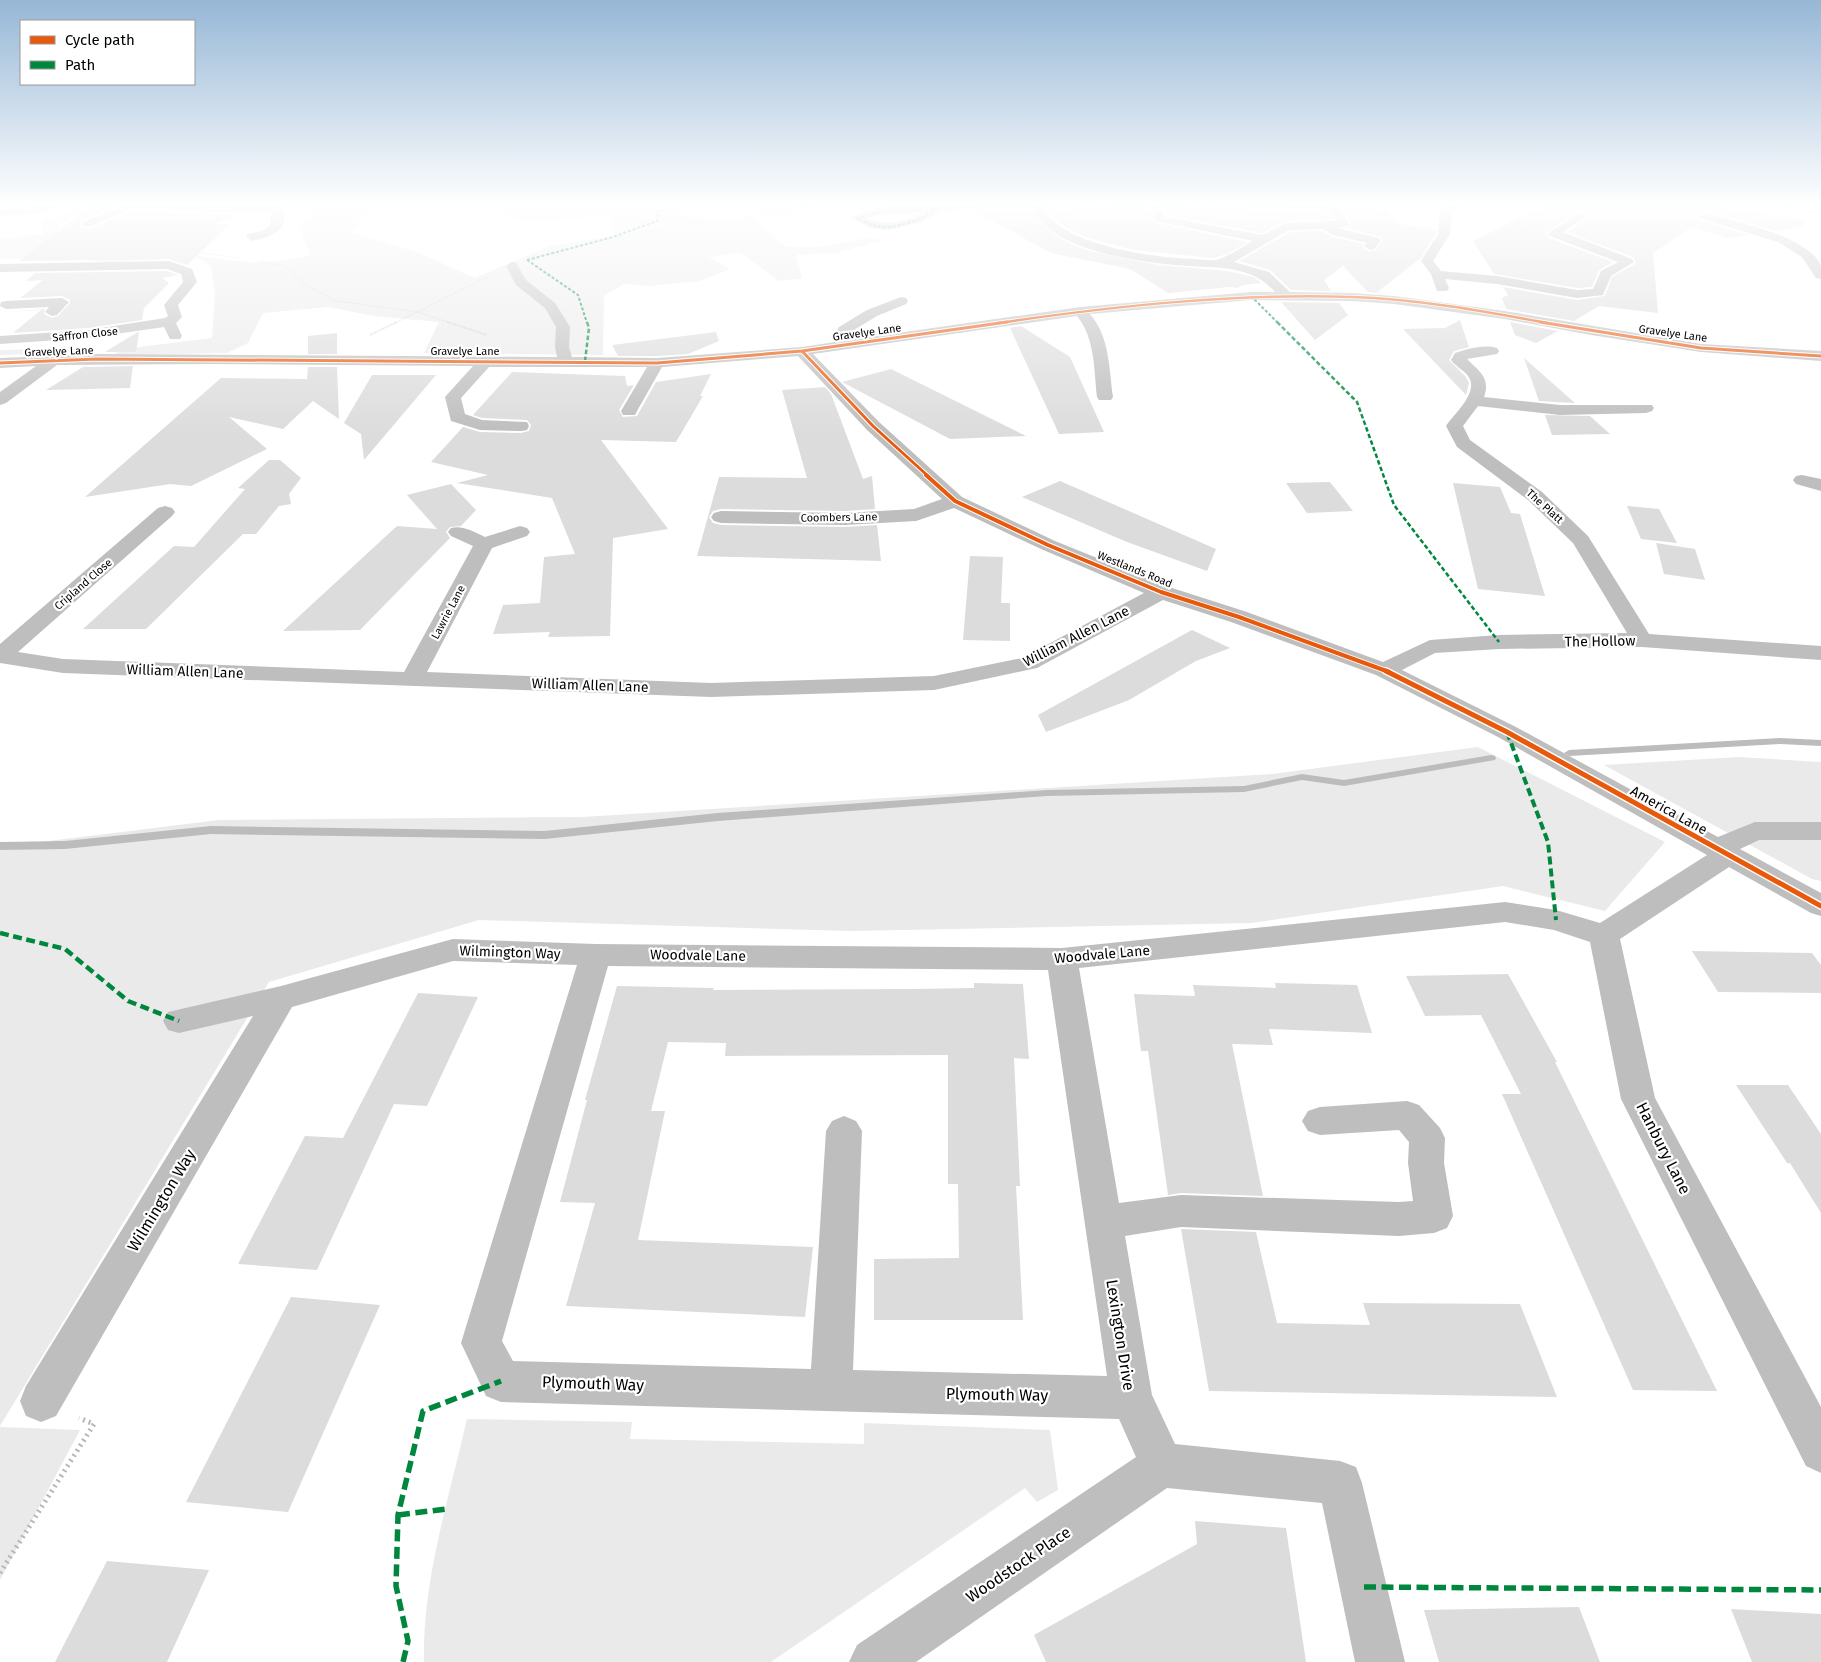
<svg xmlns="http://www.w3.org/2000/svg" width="1821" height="1662" font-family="'Fira Sans',sans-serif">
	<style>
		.green { fill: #eaeaea }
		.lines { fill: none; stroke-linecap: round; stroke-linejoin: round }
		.stream { fill: #bcbcbc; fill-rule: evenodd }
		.building { fill: #dcdcdc }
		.path-far2 { stroke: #b8b8b8; stroke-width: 1; stroke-dasharray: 0.5 1; stroke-linecap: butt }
		.path-far1 { stroke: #b8b8b8; stroke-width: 2; stroke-dasharray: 0.5 1; stroke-linecap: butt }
		.path { stroke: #b8b8b8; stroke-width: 5; stroke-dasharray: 2 4; stroke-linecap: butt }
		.minor { fill: #bebebe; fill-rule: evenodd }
		.quiet-far4 { stroke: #00873e; stroke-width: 2; stroke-dasharray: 3 2; stroke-linecap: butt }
		.quiet-far3 { stroke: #00873e; stroke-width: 2.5; stroke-dasharray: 4.5 2.5; stroke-linecap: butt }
		.quiet-far2 { stroke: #00873e; stroke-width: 4; stroke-dasharray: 8 4; stroke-linecap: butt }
		.quiet-far1 { stroke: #00873e; stroke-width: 4.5; stroke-dasharray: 9 4.5; stroke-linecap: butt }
		.quiet { stroke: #00873e; stroke-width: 5.5; stroke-dasharray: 12 5.5; stroke-linecap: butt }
		.cycleway-far3-casing { stroke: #fff; stroke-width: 4 }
		.cycleway-far2-casing { stroke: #fff; stroke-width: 5 }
		.cycleway-far1-casing { stroke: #fff; stroke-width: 6 }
		.cycleway-casing { stroke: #fff; stroke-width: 8 }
		.cycleway-far3 { stroke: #e8590c; stroke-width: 2.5 }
		.cycleway-far2 { stroke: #e8590c; stroke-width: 3 }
		.cycleway-far1 { stroke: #e8590c; stroke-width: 4 }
		.cycleway { stroke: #e8590c; stroke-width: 5 }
		.labels { text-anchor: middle; stroke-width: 4.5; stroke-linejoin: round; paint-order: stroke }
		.far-street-label { font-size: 11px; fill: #000; stroke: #fff }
		.street-label { font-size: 14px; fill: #000; stroke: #fff }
		.near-street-label { font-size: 16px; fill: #000; stroke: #fff }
	</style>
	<rect width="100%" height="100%" fill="#fff"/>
	<!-- green -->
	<path class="green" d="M85,203H103L60,223L58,232V237C99,242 139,248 179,253C227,260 263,268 311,255L299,225L312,219L314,203H372L351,233L415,251L475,278L549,246L615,236L609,216L524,222L502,213L455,203H535L578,208L650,203H676L679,213L700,216L715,222L750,215L785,247H818L867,238L885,240L836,253L796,255L802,278L779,281L740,252L709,257L730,269L700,281L649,286L624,284L604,296L603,355L424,353L439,322L374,316L328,307L263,313L248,343L227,353L113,355L123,349L212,338L215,294L211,266L198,257L107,262L57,257L0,259V239L44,234L42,222L83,207Z
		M774,203H995L946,206L915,205L879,210L829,211L769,215L737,209Z
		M94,348L88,353L0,355V350Z
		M1478,747L1665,842L1605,911L1503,886L1251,923L850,931L479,920L269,982L0,1426V847L219,820L582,817L1272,774Z
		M1739,757L1821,762V881L1812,879L1604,765Z
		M467,1419L632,1422L630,1439L864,1444V1423L1050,1430L1058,1490L1037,1502L1025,1488L771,1662H424C422,1582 449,1498 467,1419Z
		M0,1427L80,1430L0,1580Z"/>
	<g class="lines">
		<!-- stream -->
		<path class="stream" d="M1766,203L1821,212V214L1768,204Z
			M1780,738L1821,740V746L1780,744L1569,756L1564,753L1569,750Z
			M1491,755L1495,756L1496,758L1495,760L1344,786L1302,780L1244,792L1047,796L718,821L545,839L211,834L65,849L0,850V842L65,841L211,826L545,831L718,813L1047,790L1244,786L1302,774L1344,780Z"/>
	</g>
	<!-- building -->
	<path class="building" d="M95,203H125L82,220L80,223V226L86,229L91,228L135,210L236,215L215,224L229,225L187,265L169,259L19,261Z
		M1548,203H1729L1722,207L1804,221V226L1774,231L1732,218L1702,211L1695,216L1698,220L1749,235L1728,238L1692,227L1653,253L1658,313L1599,306L1574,321L1506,309L1502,298L1508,295L1503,287L1577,300L1605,296L1612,277L1635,264L1636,261L1633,257L1567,232L1587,218L1589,213L1581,210L1546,233L1549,238L1613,262L1599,270L1592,287L1577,288L1494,274L1473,241Z
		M1142,205L1148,207L1156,223L1248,242L1227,254L1213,258L1134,250L1088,238L1069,229L1054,219L1047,209Z
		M1162,206L1319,210L1332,216L1333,219L1286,221L1262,233L1166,215Z
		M1340,208H1382L1400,224L1436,230V233L1421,258L1376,293L1368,292L1343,266L1324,280L1331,291L1291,290L1270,270L1239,261L1290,232L1322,231L1333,237L1363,244V248L1369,252L1375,250L1383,241L1381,237L1346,228L1351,223L1344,210Z
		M986,209H1032L1041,223L1055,235L1073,245L1094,252L1158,265L1228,271L1253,277L1262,283L1243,285L1237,288L1229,287L1168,293L1130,269L1051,253L973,210Z
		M167,271L178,275L162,278L169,283L144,308L142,320L88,328L13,333L41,310L3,312L45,309L44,314L52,318L58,316L70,303V300L62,296L20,298L43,280L26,281L35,273Z
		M1281,302L1339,303L1348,315L1315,340Z
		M1460,320L1469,347L1454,351L1449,360L1466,377L1469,383L1466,395L1403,329L1445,328Z
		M1510,322L1558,331L1536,343L1515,335Z
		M1021,326L1070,357L1104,432L1059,434L1010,328Z
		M139,332L136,352H105L136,333Z
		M716,332L719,341L688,354L657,356H618L612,345Z
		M337,333V354H308V336Z
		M1524,358L1575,403L1539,401Z
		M133,366L130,388L46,390L83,367Z
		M308,367H337L339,419L313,401L283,429L229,417L267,449L191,486L170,484L85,497L221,378L307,379Z
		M891,369L1026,436L950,439L842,382Z
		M512,372L625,376L627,386L634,385L619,410L623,417L637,416L656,382L711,374L700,396H703L676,442L601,440L668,529L613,538L610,636L548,637L550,632L493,634L503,605L540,603L544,557L575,554L552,498L457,483L488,475L431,462L463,427L480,432L521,433L529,431L531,425L527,420L482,418L473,415Z
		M372,375H436L364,460L361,434L344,423Z
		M825,387L831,394L863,479L872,476L875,509L845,511L721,509L713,511L709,517L713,523L721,525L845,527L877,525L881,561L697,556L719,477L807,478L782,390Z
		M1545,415L1590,416L1610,434L1552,435Z
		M269,460H280L301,478L289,494L291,504L279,506L256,534H243L146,629H83L174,546L194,547L245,489L238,488Z
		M1060,481L1216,549L1207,571L1127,542L1022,497Z
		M1330,482L1353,511L1307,513L1286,483Z
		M1453,483L1500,487L1511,513L1520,514L1545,596L1478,589Z
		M451,484L476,510L461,526L450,527L446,532L450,538L360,630L283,631L397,526L437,529L407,495Z
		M1627,506L1659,509L1677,543L1641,539Z
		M1656,543L1695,549L1705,580L1664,574Z
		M970,556L1003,557L1001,603H1010V641L963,640Z
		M1192,630L1230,648L1196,661L1129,700L1046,732L1038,715Z
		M1692,951L1812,953L1821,965V993L1718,992Z
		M1508,974L1557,1062H1555L1717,1391L1633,1390L1502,1094H1521L1481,1015L1425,1016L1406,976Z
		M974,983L1023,984L1029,1059L1014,1058L1020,1186H1016L1023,1320H874V1259L959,1258L958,1184H948V1055L725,1056L726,1043L668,1042L651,1111H665L638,1240L813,1247L805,1317L566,1306L595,1203L560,1202L587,1100H585L617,986L714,988L713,990L915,989L974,988Z
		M1275,983L1357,985L1372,1033L1269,1029L1273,1045L1232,1044L1263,1196L1181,1193L1168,1195L1148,1051H1141L1134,994L1195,996L1193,985L1276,988Z
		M418,993L478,997L427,1106L394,1104L317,1270L238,1264L305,1136L343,1138Z
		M1736,1085H1788L1821,1134V1213L1790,1163H1787Z
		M1181,1229L1256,1232L1277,1323L1370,1325L1363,1303L1520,1304L1557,1397L1209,1391Z
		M291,1297L380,1305L288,1512L186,1502Z
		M1195,1521L1286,1528L1306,1662H1046L1034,1635L1197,1544Z
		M107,1561L209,1570L167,1662H55Z
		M1579,1607L1600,1662H1439L1424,1610Z
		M1731,1609L1821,1614V1662H1752Z"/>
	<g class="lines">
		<!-- path-far2 -->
		<path class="path-far2" d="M598,241L766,210L838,205
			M202,253L241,258
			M259,261L284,266L307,286L336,301L418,312L450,323
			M395,323L490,276"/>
		<!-- path-far1 -->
		<path class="path-far1" d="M447,322L487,335
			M370,335L397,322"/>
		<!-- path -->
		<path class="path" d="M0,1573L94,1424L79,1418"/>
		<!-- minor -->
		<path class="minor" d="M51,203H66L64,205L38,213L0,216V210L31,207Z
			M129,203L235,207L287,203L282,207C291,231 270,237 252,241L246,237L248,234L262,231L270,226L272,210L235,213L135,208L91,226L87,227L81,224L83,222Z
			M965,203H1095L1090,206L1044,207C1058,245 1156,258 1193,259C1201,259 1212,262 1219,259C1231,255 1242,247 1253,241L1156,221L1149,203H1159L1165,217L1262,235L1286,223L1336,221L1333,215L1319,208L1200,206L1194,203H1325L1342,211L1349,224L1347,226L1338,228L1379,238L1381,241L1374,249L1370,250L1364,246L1367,243L1333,235L1322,229L1289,230L1234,262L1269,272L1290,292L1353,293L1394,296L1505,311L1701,344L1821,351V361L1701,352L1591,335L1505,319L1394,304L1353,301L1251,300L1090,314C1110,337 1109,369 1113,397L1111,400H1099L1097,397C1094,369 1095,338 1077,316L813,354L879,422L962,497L1055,541L1169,587L1247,612L1383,662L1430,640L1499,635L1627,633L1573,543L1528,500L1457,447L1446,426C1454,414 1480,392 1468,376C1464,370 1456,367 1451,360L1455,353C1468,349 1484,344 1497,348L1499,351L1497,354L1467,359C1479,371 1491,378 1484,397L1560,405H1652L1654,408L1652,411L1646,413L1560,415L1478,406L1463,426L1470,440L1542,492L1588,536L1649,634L1821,646V660L1642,647L1499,649L1435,653L1402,670L1516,727L1718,837L1755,822H1821V840H1759L1740,849L1821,893V916L1811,913L1729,867L1620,939L1655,1098L1821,1407V1473L1806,1466L1621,1099L1590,942L1554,930L1505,922L1079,968L1119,1203L1181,1195L1399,1202L1413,1201L1408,1163L1409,1142L1399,1130L1320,1135L1308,1131L1302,1121L1308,1111L1320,1107L1407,1101L1419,1105L1440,1128L1445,1138L1444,1163L1453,1216L1447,1228L1434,1233L1399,1236L1181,1227L1125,1236L1152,1395L1175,1444L1340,1461L1356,1467L1362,1483L1405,1662H1355L1322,1503L1167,1488L916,1662H849L857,1645L1136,1457L1119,1419L501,1402L486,1396L461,1343L577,965L453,961L292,1007L56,1416L41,1422L26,1416L20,1401L26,1386L253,1016L179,1033L168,1030L163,1021L168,1012L281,986L453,939L596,944L1062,948L1505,902L1556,910L1600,923L1707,855L1498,737L1376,675L1231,622L1163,600L1037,668L934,690L711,697L63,673L0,663V644L158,508L165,506L172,508L175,512L172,516L18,652L63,659L404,672L473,546L451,536L448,532L451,528C463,525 474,532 485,537L520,526L527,528L530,532L527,536L492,548L427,672L711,683L934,676L1022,658L1144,593L1041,549L954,508L916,521L845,525L721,523L714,521L711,517L714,513L721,511L845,513L914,509L942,499L867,430L798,356L662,367L637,411L635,415H623L621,411L647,367H489L461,398L465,414L482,420L527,422L529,426L527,430L521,431L480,430L451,421L445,397L473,366L208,364L57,365L6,403L0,405V392L36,366L0,368V358L97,354L557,357L555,347L556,327L545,308L516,285L506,266L512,262L516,263L526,280L555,303L570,327L569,347L572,357L657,358L802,347L848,340L837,330L839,327L867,310L901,297L906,298L908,301L906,304L877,316L854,330L863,338L1080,307L1251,292H1275C1249,262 1211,269 1175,265C1135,261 1048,250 1033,207H986L940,212L921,222L889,230L871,228L851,218C864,204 943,205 965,203ZM923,213C905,222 885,227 866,218L884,214ZM608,966L1048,970L1107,1376L853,1370L862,1131L856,1121L844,1116L832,1121L826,1131L811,1369L513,1361L502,1341Z
			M1451,203H1465L1452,212L1450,234L1433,261L1441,271L1497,276L1577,290L1593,289L1601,271L1618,262L1550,236L1548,233L1582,212L1588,215L1586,217L1563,232L1632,259L1634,262L1611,276L1603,295L1577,298L1497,284L1445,279L1449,288L1447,291H1437L1431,274L1421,261L1438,234L1440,210Z
			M1703,213C1730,219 1814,238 1821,267C1821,270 1821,275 1821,279L1816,278L1802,257L1778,242L1699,218L1697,216Z
			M169,261L192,269L197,282L178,305L182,317L176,323L182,336L180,339H170L164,327L88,338L0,344V336L88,330L165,318L168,316L164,305L183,282L181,274L167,269L0,272V264Z
			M62,298L69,302L57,315L52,316L45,312L49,307L6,309L0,306L1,302L6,301Z
			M1802,475L1821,479V491L1796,484L1793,480L1796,476Z"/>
		<!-- quiet-far4 -->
		<path class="quiet-far4" d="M937,209C921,220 895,230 876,226C869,225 863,221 857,218L884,211Z
			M937,209L986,204H1037
			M527,260L613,237L657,221L658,208
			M527,260L578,295L587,323
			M1251,296L1278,323"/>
		<!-- quiet-far3 -->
		<path class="quiet-far3" d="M1277,322L1357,402L1394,505L1499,642
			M585,361L589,328L587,322"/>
		<!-- quiet-far2 -->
		<path class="quiet-far2" d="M1507,732L1548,842L1556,920"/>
		<!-- quiet-far1 -->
		<path class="quiet-far1" d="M0,933L65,949L128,1001L179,1021"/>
		<!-- quiet -->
		<path class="quiet" d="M398,1515L446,1509
			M1364,1587L1821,1590
			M403,1662L408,1641L396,1586L398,1515L423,1411L501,1381"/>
		<defs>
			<path id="cycleway-far3" d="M998,323C1115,306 1234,293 1352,297C1417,299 1483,311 1547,323"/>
			<path id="cycleway-far2" d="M1540,322L1701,348L1821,356
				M802,351L873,426L928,476
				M0,363L97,359L657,363L802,351L1007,322"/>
			<path id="cycleway-far1" d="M926,475L955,501L1048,545L1161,592L1239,617L1389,672"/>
			<path id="cycleway" d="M1386,671L1507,732L1821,906"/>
		</defs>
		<!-- cycleway-far3 casing -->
		<use href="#cycleway-far3" class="cycleway-far3-casing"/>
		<!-- cycleway-far2 casing -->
		<use href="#cycleway-far2" class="cycleway-far2-casing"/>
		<!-- cycleway-far1 casing -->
		<use href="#cycleway-far1" class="cycleway-far1-casing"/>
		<!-- cycleway casing -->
		<use href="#cycleway" class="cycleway-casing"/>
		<!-- cycleway-far3 -->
		<use href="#cycleway-far3" class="cycleway-far3"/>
		<!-- cycleway-far2 -->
		<use href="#cycleway-far2" class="cycleway-far2"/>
		<!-- cycleway-far1 -->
		<use href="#cycleway-far1" class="cycleway-far1"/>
		<!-- cycleway -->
		<use href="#cycleway" class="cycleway"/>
	</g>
	<!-- sky -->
	<linearGradient id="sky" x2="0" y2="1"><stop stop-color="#96b7d6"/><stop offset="0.47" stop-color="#fff"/><stop offset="1" stop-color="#fff" stop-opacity="0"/></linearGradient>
	<rect width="1821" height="435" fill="url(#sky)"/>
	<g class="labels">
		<!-- far-street labels -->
		<g class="far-street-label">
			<text transform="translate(867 332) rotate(-8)" y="4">Gravelye Lane</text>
			<text transform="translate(1673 333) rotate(8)" y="4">Gravelye Lane</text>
			<text transform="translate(85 334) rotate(-6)" y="4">Saffron Close</text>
			<text transform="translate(59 351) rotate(-2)" y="4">Gravelye Lane</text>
			<text x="465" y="355">Gravelye Lane</text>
			<text transform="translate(1545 506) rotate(42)" y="4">The Platt</text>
			<text transform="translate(839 517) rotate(-1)" y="4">Coombers Lane</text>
			<text transform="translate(1135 569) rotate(22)" y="4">Westlands Road</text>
			<text transform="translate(83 584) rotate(-41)" y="4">Cripland Close</text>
			<text transform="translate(448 612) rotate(-62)" y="4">Lawrie Lane</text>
		</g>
		<!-- street labels -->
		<g class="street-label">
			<text transform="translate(1076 636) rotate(-27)" y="5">William Allen Lane</text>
			<text transform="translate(1600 641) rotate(-1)" y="5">The Hollow</text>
			<text transform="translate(185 671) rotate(2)" y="5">William Allen Lane</text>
			<text transform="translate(590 685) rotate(2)" y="5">William Allen Lane</text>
			<text transform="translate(1669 810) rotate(29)" y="5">America Lane</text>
			<text transform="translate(510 952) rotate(2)" y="5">Wilmington Way</text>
			<text transform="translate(1102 954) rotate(-5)" y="5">Woodvale Lane</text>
			<text transform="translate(698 955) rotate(1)" y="5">Woodvale Lane</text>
		</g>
		<!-- near-street labels -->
		<g class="near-street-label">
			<text transform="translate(1664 1148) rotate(63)" y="6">Hanbury Lane</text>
			<text transform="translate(161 1200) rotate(-59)" y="6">Wilmington Way</text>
			<text transform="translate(1121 1335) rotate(81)" y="6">Lexington Drive</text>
			<text transform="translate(593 1383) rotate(2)" y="6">Plymouth Way</text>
			<text transform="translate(997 1394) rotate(1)" y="6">Plymouth Way</text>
			<text transform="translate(1018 1564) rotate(-34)" y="6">Woodstock Place</text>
		</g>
	</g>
	<!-- legend -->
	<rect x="20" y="20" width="175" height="65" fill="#ffffff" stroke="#999999"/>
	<rect x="30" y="36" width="25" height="8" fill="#e8590c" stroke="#999999"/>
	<text x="65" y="45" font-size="15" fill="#000000">Cycle path</text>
	<rect x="30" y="61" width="25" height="8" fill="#00873e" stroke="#999999"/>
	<text x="65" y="70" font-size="15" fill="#000000">Path</text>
</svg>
